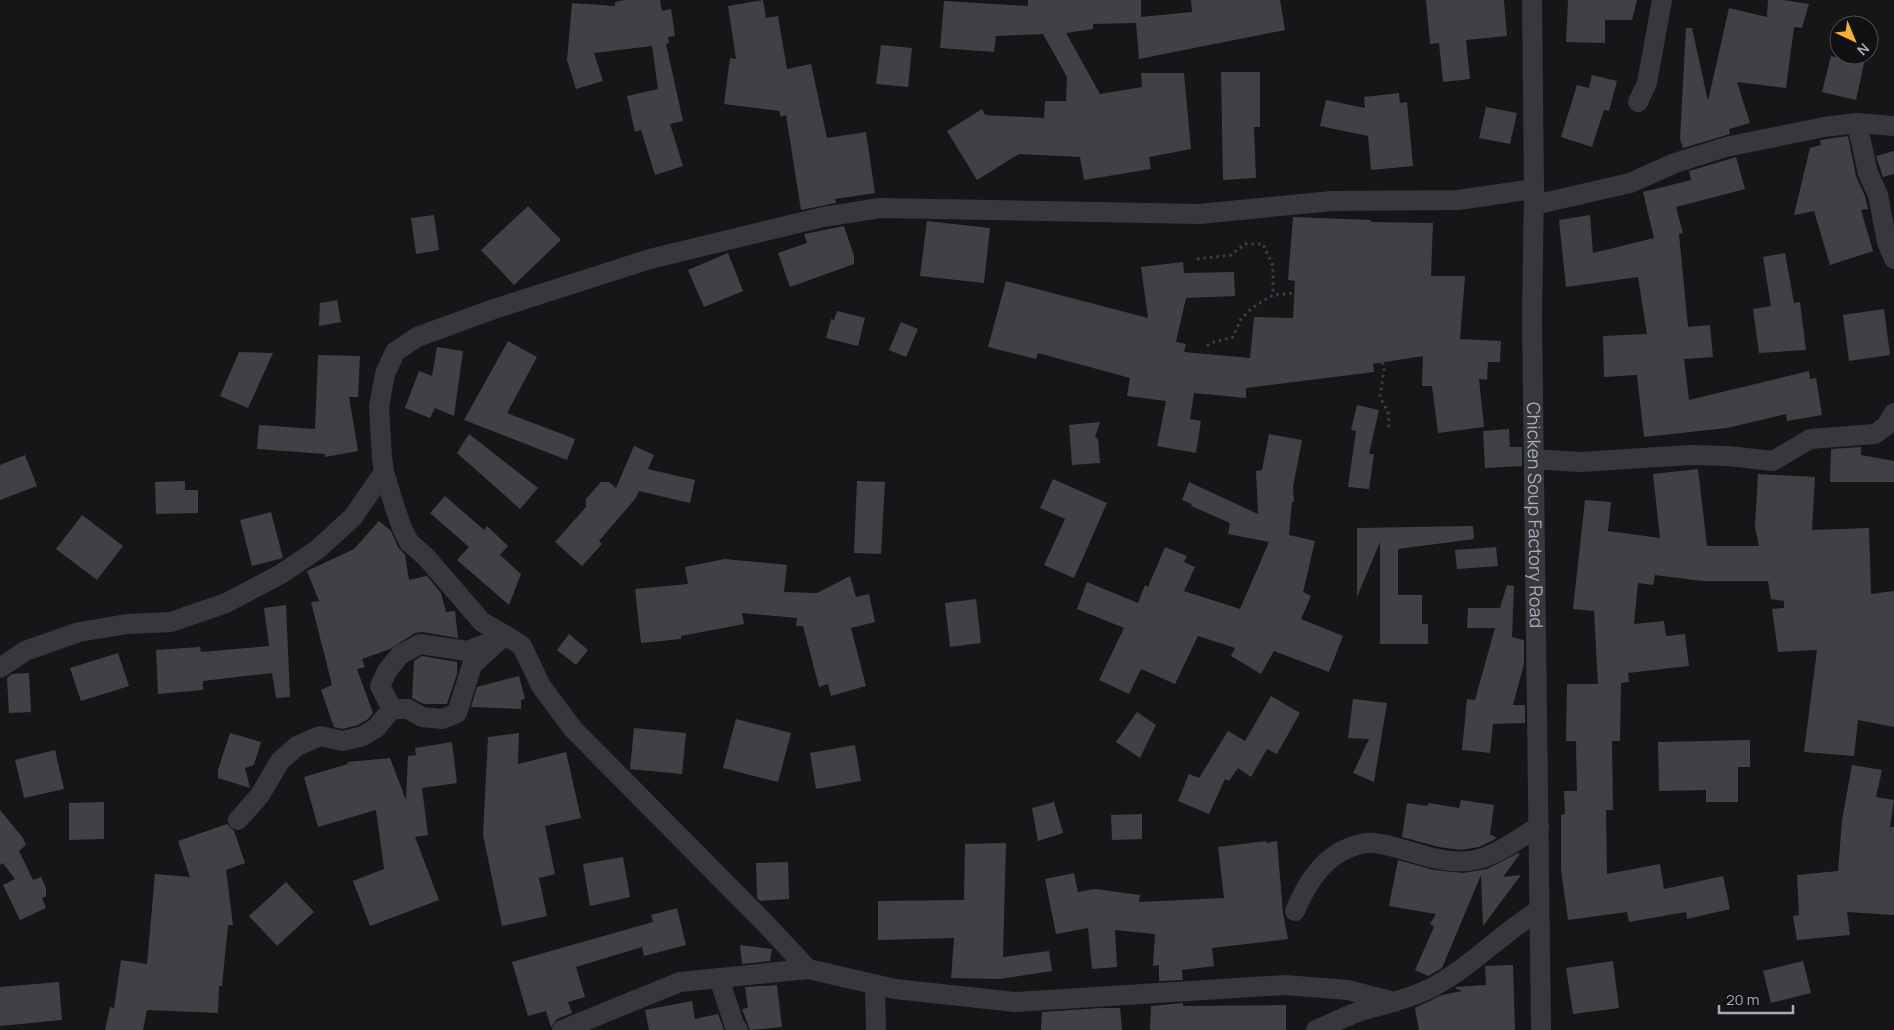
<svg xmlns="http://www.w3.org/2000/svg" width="1894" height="1030" font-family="Manrope,sans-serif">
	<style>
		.building { fill: #404145 }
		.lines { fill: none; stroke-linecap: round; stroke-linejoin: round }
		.path { stroke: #3d3f44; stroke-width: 3; stroke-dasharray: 2.5 4; stroke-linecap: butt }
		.street { stroke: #37383d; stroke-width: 20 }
		.labels { text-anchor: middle; stroke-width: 5; stroke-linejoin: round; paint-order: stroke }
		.street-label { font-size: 18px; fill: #a8adb8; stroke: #111113 }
	</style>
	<rect width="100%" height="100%" fill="#161618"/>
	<!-- building -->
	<path class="building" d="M625,0H660L662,11L671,9L675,36L668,37L669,43L666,44L683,121L670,124L683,166L655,175L641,130L635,132L627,96L658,89L652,46L594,53L603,81L576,89L567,60L572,3L615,6V2Z
		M763,0L766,18L778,16L787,69L811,64L827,138L866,132L875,193L835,199L836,203L801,210L786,115L781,117L779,111L724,104L730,58L736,59L728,6Z
		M1028,0H1141V17L1192,12L1191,0H1280L1285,30L1139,59L1136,23L1093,24V29L1066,33L1100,94L1142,87L1141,73H1184L1191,149L1149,157L1151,169L1084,180L1080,157L1019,154L977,180L947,131L982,109L985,115L1044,118L1045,101H1066L1067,77L1043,34L996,36L994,52L940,48L944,1L1028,6Z
		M1426,0H1504L1507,36L1466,40L1470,79L1443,82L1439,43L1430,44Z
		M1568,0H1637L1632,20H1605V43L1566,42Z
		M1768,0H1783L1809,4L1802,28L1794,27L1786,88L1737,82L1750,123L1729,129L1730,134L1683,148L1680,139L1686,28H1692L1708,101L1729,8L1767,17Z
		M881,45L912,48L908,87L876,84Z
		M1831,56L1864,63L1856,100L1822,92Z
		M1221,72H1260V127H1254L1256,178L1223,180Z
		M1592,75L1617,81L1609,111L1604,110L1592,147L1561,137L1577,85L1589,88Z
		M1399,93L1400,103L1407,102L1413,166L1371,170L1368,136L1320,126L1326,100L1365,108L1364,97Z
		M1486,107L1517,113L1510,144L1479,138Z
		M1848,136L1856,176L1865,196L1868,209L1861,210L1873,251L1830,265L1814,211L1794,215L1810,148L1821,145L1820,140Z
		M1894,151V174L1883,177L1876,156Z
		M1736,157L1745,189L1676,207L1683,233L1679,234L1688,327L1710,325L1713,357L1684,359L1689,400L1809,371L1810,379L1816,378L1822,415L1787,421L1786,414L1727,428L1644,437L1637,375L1604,377L1603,336L1647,334L1638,277L1566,287L1559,220L1590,215L1593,253L1654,238L1643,192L1691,180L1689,171Z
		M528,206L561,240L514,285L481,250Z
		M434,215L439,250L416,254L411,218Z
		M1293,217L1371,220V222L1433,223L1431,276H1465L1460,339L1501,341L1500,362H1488L1487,380L1479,379L1484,427L1438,433L1432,386H1422L1423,356L1373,364L1374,372L1246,388V398L1194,393L1190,419L1201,421L1196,453L1157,446L1166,401L1127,396L1130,378L1038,353L1036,359L988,347L1006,281L1148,318L1141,267L1183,262L1184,273L1234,272L1235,296L1186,298L1176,342L1186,344L1184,352L1250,358L1254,317L1293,318L1295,281L1288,280Z
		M927,221L990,228L984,283L920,276Z
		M844,226L854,256V264L790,287L778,253L807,243L804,234Z
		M728,253L743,291L704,307L688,270Z
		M1785,253L1794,303L1800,302L1806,350L1759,353L1753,309L1771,306L1763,257Z
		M337,300L341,322L319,326L320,303Z
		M1884,309L1890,355L1849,361L1843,315Z
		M837,311L865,318L858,346L826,338L831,319L834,320Z
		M901,322L918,329L906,357L889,350Z
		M508,341L537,357L507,413L575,439L567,460L464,420Z
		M437,347L463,351L454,416L435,408L430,418L405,408L419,371L432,376Z
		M239,352L273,353L248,408L220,396Z
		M318,355L360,356L358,397H349L358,451L325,457V454L257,449L259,425L315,429Z
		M1357,405L1379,410L1369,454H1374L1369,489L1348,487L1356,431L1351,430Z
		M1100,422L1095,437L1098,439L1100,463L1072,465L1069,425Z
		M1509,429L1510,447H1522V466L1485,468L1483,431Z
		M469,434L538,488L520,509L457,453Z
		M1269,434L1302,440L1293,487L1294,502H1292L1289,535L1315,541L1303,592L1311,596L1301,619L1343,636L1329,672L1274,651L1261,674L1231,656L1235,648L1198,636L1175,684L1141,669L1129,694L1099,680L1124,628L1077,609L1087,582L1138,603L1145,585L1148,587L1165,547L1187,556L1184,562L1195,567L1184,591L1240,609L1269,542L1228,534L1230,523L1191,506L1192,504L1182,500L1189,482L1258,514L1256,471L1262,470Z
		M634,446L654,455L648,469L695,480L690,503L639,491L635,499L599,541L602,544L582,566L555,542L586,507V499L601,482H609L616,488Z
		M1861,447V455L1894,461V482H1830L1831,449Z
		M25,455L37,486L0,500V465Z
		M1698,469L1707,546H1759L1755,527L1758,474L1815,477L1812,530L1869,528L1871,594L1894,591V727L1858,720L1854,756L1804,752L1817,650L1778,652L1772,609L1784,608V601L1771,599L1768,581H1702L1655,575L1653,585L1638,583L1634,624L1664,621L1666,636L1685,634L1689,666L1628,673L1629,682L1621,683L1620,741H1612L1613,810H1606L1607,874L1660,864L1664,889L1723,876L1730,909L1687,919L1686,912L1629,922L1627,912L1568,920L1561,870V815L1565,814L1564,791H1577L1576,741H1566L1567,684H1598L1594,611L1573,609L1585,500L1611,502L1608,531L1660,538L1653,474Z
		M1053,479L1107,503L1074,578L1044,565L1065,519L1040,508Z
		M185,481V490H198V513L156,514L155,482Z
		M857,481L885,482L881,554L854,553Z
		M445,496L484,530L487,526L508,546L500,555L521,574L509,605L457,560L469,547L430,513Z
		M271,512L283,558L252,566L240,520Z
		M82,515L123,546L97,580L56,549Z
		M379,521L391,531L398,547L405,555L409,580L427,576L441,593L446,612L455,611L458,638L422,632L415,633L390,649L362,659L365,667L357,669L373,713L368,719L358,725L343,729L334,727L321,690L332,685L311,602L319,601L307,571L354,549Z
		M1473,526L1474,539L1398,549V595H1422V624H1428V644H1380V542L1357,597V528Z
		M1496,547L1498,566L1457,569L1455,550Z
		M725,559L787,565L784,592L817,593L850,576L856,597L869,594L875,622L851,628L866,686L831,696L828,684L819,687L803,626H796L797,618L742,613L744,624L681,636V639L641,643L635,589L688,584L685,567Z
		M1507,585L1514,586L1512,637L1524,640V664L1513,705H1525V723L1493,724L1490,753L1462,750L1467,699L1475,700L1495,628H1467L1468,608H1500Z
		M976,599L981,643L950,647L945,603Z
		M286,605L290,697L276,698L272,673L203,681V690L158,694L156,650L200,647L201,652L269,646L264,608Z
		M569,634L588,650L576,665L557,650Z
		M118,653L129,686L81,701L70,668Z
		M422,656L457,662V674L447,704H424L412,698L414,661Z
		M29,673L31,712L9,713L7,678L12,674Z
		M519,676L525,699L521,700V709L471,707L477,687Z
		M1271,696L1300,713L1277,754L1267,749L1251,777L1238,768L1229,781L1225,779L1209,814L1178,801L1189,774L1199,778L1228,731L1245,741Z
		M1353,699L1387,703L1374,782L1353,773L1369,739L1348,738Z
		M1137,712L1156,725L1140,758L1116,742Z
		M736,719L791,733L778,782L723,768Z
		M634,728L686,733L682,774L630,769Z
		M230,733L261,742L254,765L245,768L250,788L218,778V770Z
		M519,733L518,764L566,752L581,818L545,826L555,874L539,878L547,916L502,926L483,835L488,737Z
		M1750,740V767H1738V802H1706V790L1659,791L1658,742Z
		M452,742L457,783L422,788L428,835L415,837L439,900L370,926L353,881L384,869L376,810L318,827L304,777L348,764L347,762L390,758L406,800L408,756L416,755L415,748Z
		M855,745L861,781L816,789L810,753Z
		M55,750L64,789L24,798L15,760Z
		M1852,765L1882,770L1876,797L1894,800L1890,827H1894V915L1847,912L1850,935L1797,940L1793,916L1799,915L1797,875L1838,871L1842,820Z
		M1461,800L1494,805L1490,834L1497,838L1479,847L1461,850L1439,847L1402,837L1407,803L1428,806V803L1459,808Z
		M104,802V839L69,840V803Z
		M1054,802L1063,833L1038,841L1032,808Z
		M0,810L23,838L26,845L19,851L33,880L41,877L46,888V896L42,898L46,908L20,920L3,885L15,879L3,863L0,865Z
		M1142,814V839L1112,840L1111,815Z
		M227,824L234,831L245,863L226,870L233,925H228L222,986H219L218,1013L147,1010L143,1030H105L110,1007L114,1008L121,960L147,964L155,874L190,877L178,841Z
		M1266,841V843L1277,841L1283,913L1288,939L1212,948L1214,966L1182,970L1183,980L1159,981V965L1153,966L1155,934L1115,930L1117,967L1092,969L1088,928L1056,934L1045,879L1074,873L1078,892L1095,889L1140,895L1139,902L1224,898L1218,847Z
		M1006,843L1003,957L1049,951L1052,971L999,979L951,978L954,938L878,940V901L964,900L965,844Z
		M1518,853L1520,854L1503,877L1521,875L1483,926L1481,875L1442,968L1428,976L1415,970L1434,927L1430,924L1436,914L1389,906L1398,860L1434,870L1463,873L1487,869Z
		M623,857L630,897L590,906L583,864Z
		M788,862L789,899L760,901L757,898L756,863Z
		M286,882L314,912L277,946L249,916Z
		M677,908L686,945L644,956L642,947L576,967L585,997L568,1002L572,1013L557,1019L551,1027L546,1011L528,1016L512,962L653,922L651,915Z
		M740,945L772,949L770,961L742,964Z
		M1613,961L1619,1008L1573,1014L1566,968Z
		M1803,961L1811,993L1771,1003L1763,971Z
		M1513,965L1515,1030H1419L1415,1008L1442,995L1462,991L1455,988L1456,987L1486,985L1485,966Z
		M59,982L62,1020L0,1026V987Z
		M777,985L782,1027L750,1030L742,1009L748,1008L745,987Z
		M692,1001L695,1019L718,1014L724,1030H649L645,1010Z
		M1183,1003V1006L1286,1005V1030H1150L1151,1006Z
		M1101,1008H1120L1122,1030H1041L1042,1012Z"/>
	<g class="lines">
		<!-- path -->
		<path class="path" d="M1197,259L1231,255L1245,244H1263L1273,266V295
			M1207,346L1214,342L1233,337L1241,319L1252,308L1273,295L1307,292L1355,312L1375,329L1384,369L1380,397L1388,412L1389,431"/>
		<!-- street -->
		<g class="street">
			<path id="s1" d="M1532,0L1534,189L1532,318L1541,1030"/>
			<path d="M1638,102L1647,83L1662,0"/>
			<path d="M1857,123L1868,173L1878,195L1887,242L1894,259"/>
			<path d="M1534,205L1630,183L1675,163L1726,147L1824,127L1857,123L1894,126"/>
			<path d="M1534,459L1580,462L1690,455L1728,456L1773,461L1810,439L1875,434L1886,426L1894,413"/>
			<path d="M0,668L25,651L79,632L127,624L171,622L226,603L281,574L318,549L353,517L384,472"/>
			<path d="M392,709L380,686L387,671L400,655L420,644L467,651L492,641"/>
			<path d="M238,820L260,795L280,761L297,746L320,736L343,741L363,736L376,728L392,709H408L422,717L442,719L457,713L472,665L505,635"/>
			<path d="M1295,911C1306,884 1323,857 1351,847C1359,844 1366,842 1374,843C1408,847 1439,867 1475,860C1496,856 1521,837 1539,826"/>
			<path d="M808,969L762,920L573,729L541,686L522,646L505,635L482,622L426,557L409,542L402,528L395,508L384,472L382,457L379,407L385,374L395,352L417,337L494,309L650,259L823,217L880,208L1199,214L1332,201L1458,200L1534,189"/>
			<path d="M719,978L734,1024L738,1030"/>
			<path d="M875,984L876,1030"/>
			<path d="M562,1030L680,982L808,969L895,989L1015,1002L1285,985L1348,990L1394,1002"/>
			<path d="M1316,1030C1330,1024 1344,1017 1358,1012C1382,1004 1408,1000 1431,988C1471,967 1502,933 1539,910"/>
		</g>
	</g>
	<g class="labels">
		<!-- street labels -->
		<g class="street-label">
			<text dy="6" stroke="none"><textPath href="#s1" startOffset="515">Chicken Soup Factory Road</textPath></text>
		</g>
	</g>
	<!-- north arrow -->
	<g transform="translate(1854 40) rotate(136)"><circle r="24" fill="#111113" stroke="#4d4f55"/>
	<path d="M0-4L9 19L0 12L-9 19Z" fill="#f2b134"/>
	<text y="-8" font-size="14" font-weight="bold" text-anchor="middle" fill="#a8adb8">N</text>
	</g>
	<!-- scale -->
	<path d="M1719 1005v8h74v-8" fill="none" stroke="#a8adb8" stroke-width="2.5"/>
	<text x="1726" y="1005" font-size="15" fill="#a8adb8" stroke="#111113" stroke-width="4" paint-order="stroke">20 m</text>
</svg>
